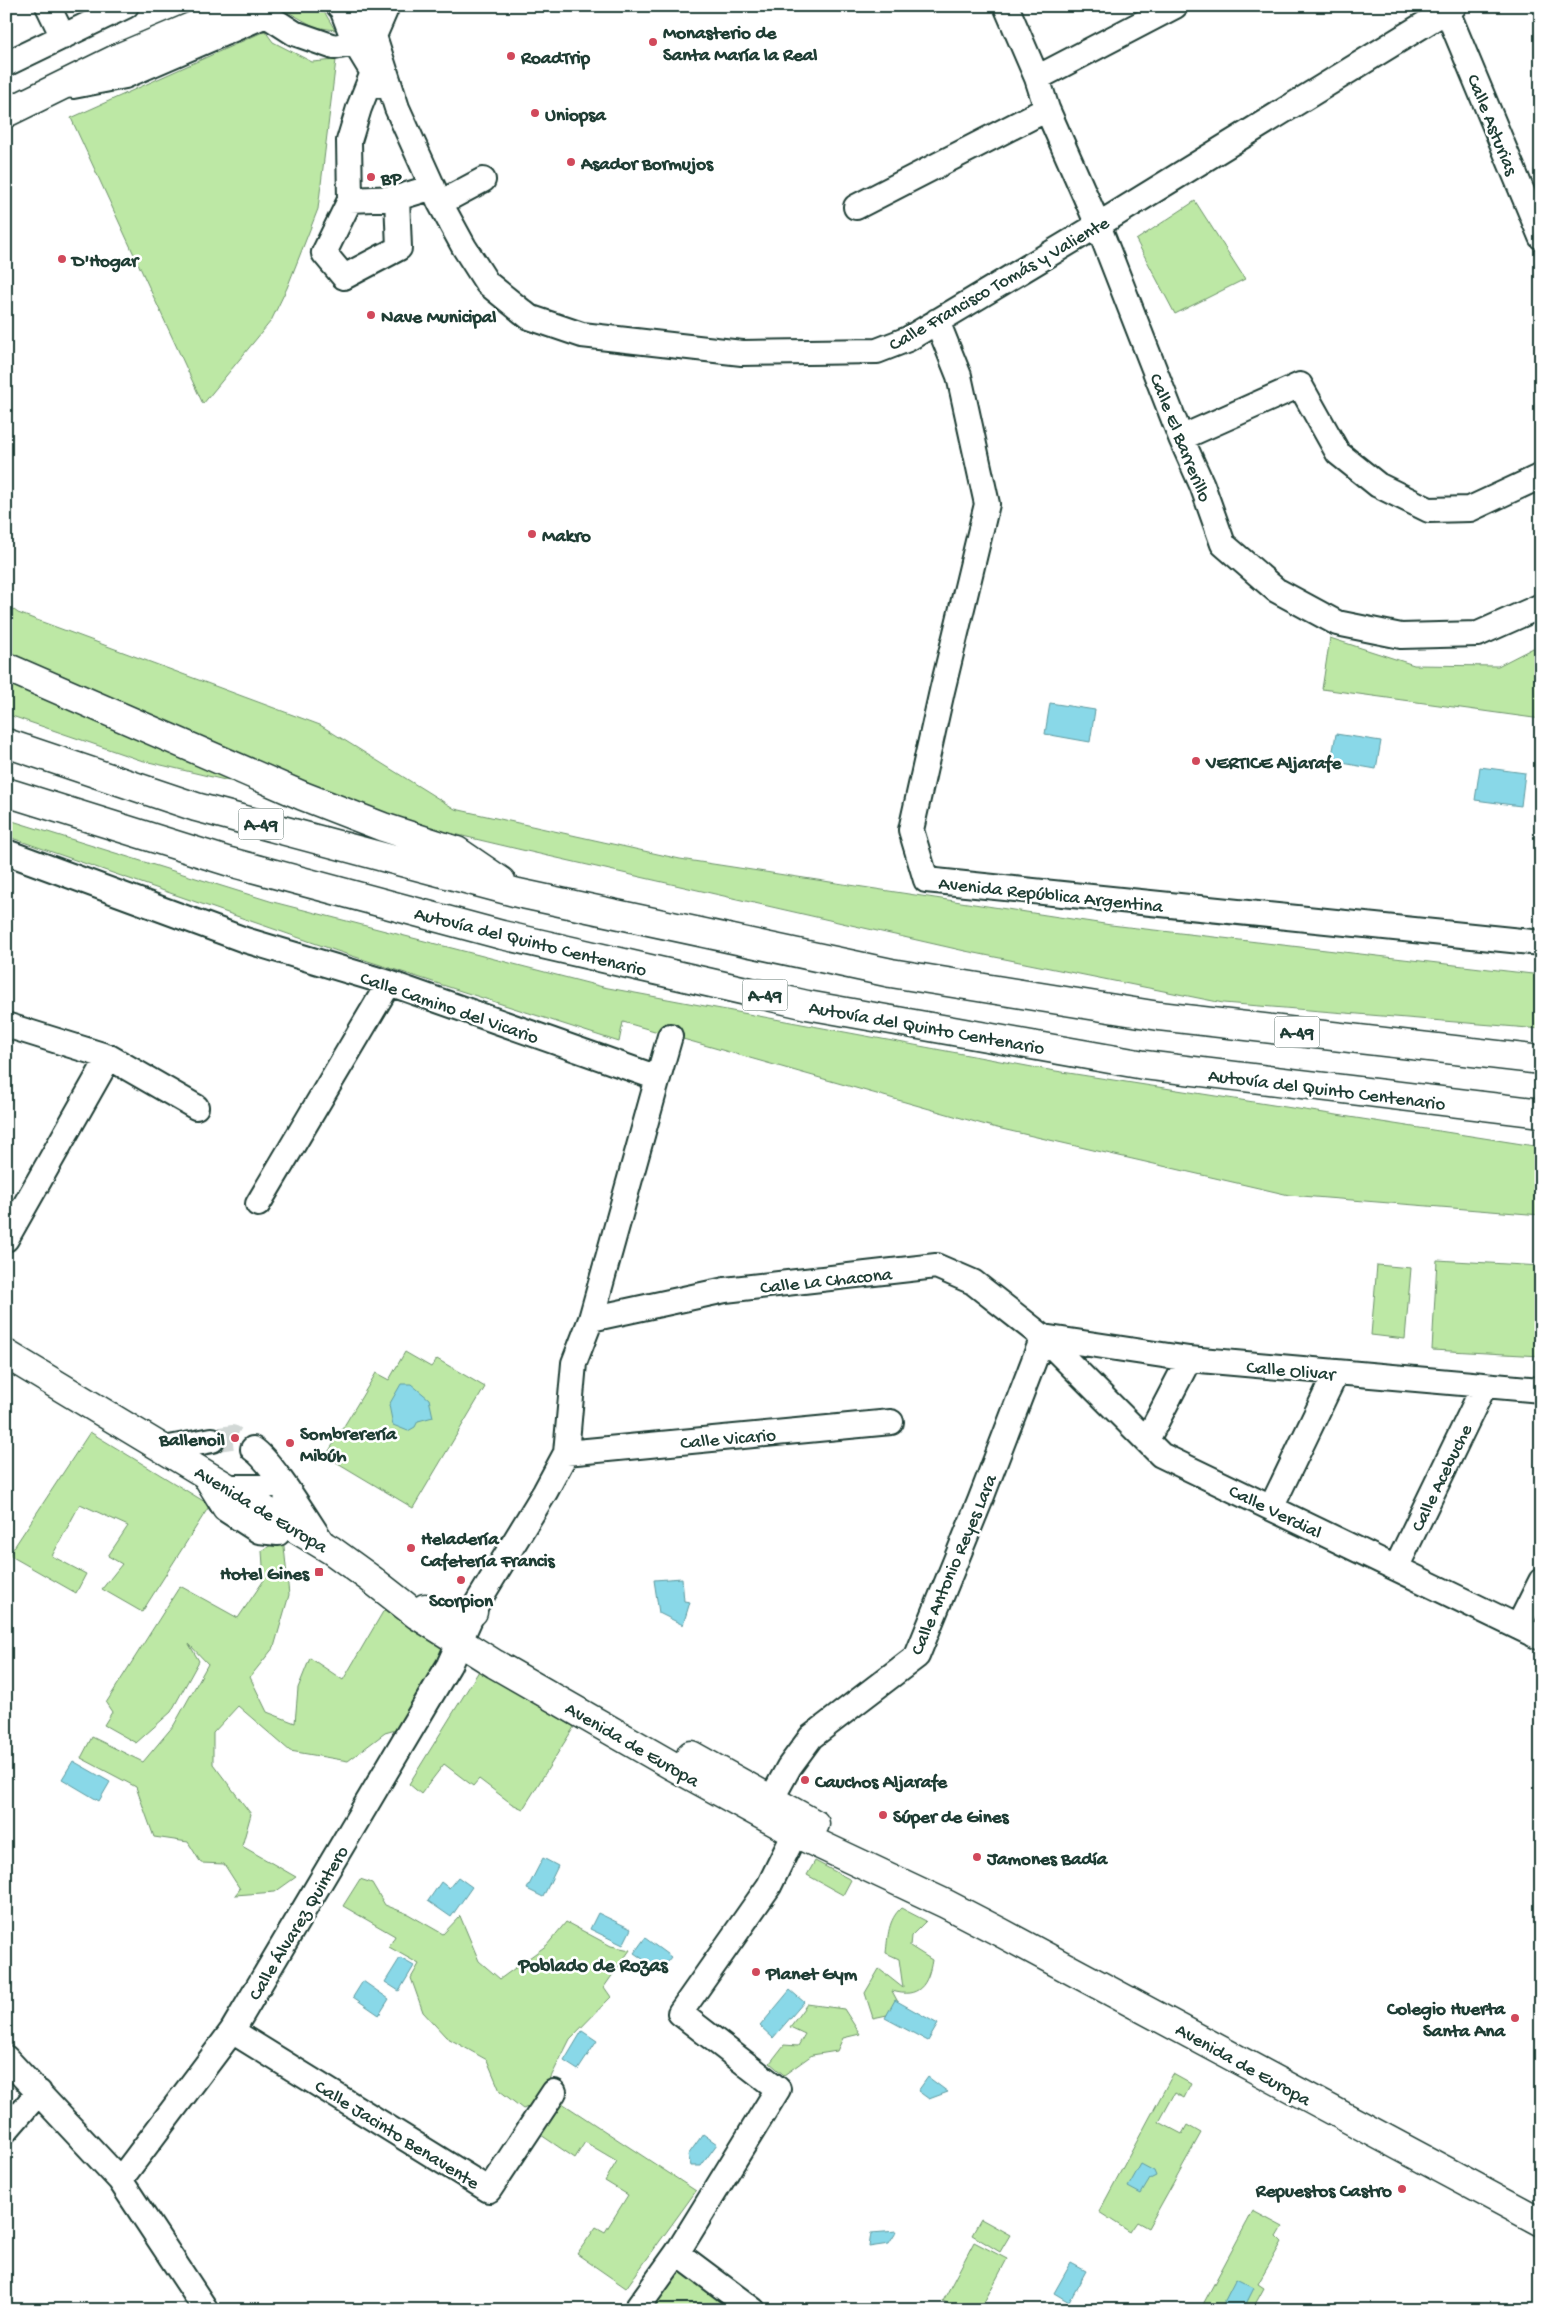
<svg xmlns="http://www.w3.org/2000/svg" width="1547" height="2316" font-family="'Gochi Hand',sans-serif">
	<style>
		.green { fill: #bde8a5; stroke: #6e926c }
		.water { fill: #89d8e8; stroke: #5f9aa0 }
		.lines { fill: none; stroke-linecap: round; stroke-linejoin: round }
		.minor-tunnel { stroke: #d2d8d6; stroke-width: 24; stroke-dasharray: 24 12; stroke-linecap: butt }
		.minor-casing { stroke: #1f3d34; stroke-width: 28 }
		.major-casing { stroke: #1f3d34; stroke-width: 31 }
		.highway-casing { stroke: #1f3d34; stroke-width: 31 }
		.minor { stroke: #fff; stroke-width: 24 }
		.major { stroke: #fff; stroke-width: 28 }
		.highway { stroke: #fff; stroke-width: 28 }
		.poi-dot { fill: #d1495b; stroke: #fff; stroke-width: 2 }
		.labels { text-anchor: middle; stroke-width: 5; stroke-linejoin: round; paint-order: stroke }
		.shield { fill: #fff; stroke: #627771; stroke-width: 1 }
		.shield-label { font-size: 18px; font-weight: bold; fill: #1f3d34 }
		.poi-label { font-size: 19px; font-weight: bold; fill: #1f3d34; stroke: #fff; text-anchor: start }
		.street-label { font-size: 19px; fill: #1f3d34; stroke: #fff }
		.neighbourhood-label { font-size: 20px; font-weight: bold; fill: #1f3d34; stroke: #fff }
	</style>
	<rect width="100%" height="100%" fill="#fff"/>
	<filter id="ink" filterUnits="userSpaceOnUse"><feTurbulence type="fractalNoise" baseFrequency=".02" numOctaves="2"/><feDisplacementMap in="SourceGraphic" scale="10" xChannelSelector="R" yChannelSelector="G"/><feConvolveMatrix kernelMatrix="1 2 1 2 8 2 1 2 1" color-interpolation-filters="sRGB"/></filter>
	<g filter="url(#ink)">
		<!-- green -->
		<path class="green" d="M260,6H304L325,13L335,30L315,27L290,13Z
			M265,31L273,42L312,62L336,60L318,209L287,288L271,321L203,404L71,118Z
			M1195,201L1245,279L1175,314L1136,240Z
			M6,604L18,613L320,725L455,809L680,859L1111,925L1541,975V1029L1223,1003L965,951L522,850L140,760L6,714Z
			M1330,638L1414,665L1498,666L1541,644V719L1322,689Z
			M6,819L273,902L603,987L1043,1069L1541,1147V1215L1289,1195L993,1127L623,1022L619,1042L337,951L6,836Z
			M1437,1260L1541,1266V1356L1432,1350Z
			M1377,1265L1411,1268L1405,1339L1371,1335Z
			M405,1352L431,1367L437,1359L485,1387L413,1508L326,1456L376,1373L389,1380Z
			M90,1432L210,1505L142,1612L102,1589L122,1564L108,1556L128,1526L80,1504L52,1556L86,1574L76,1593L9,1555Z
			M283,1537L289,1595L274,1647L250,1677L267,1712L295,1723L298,1688L310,1658L343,1680L384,1610L422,1625L445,1648L423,1722L385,1733L348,1761L290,1751L238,1706L213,1733V1764L251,1814L242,1846L296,1877L275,1892L235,1895L240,1889L224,1864L201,1863L188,1842L154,1837L136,1787L81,1758L92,1737L143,1762L174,1725L208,1664L189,1644L199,1661L171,1712L136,1743L104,1725L112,1712L106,1703L180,1586L238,1618L264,1580L262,1551Z
			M479,1671L574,1727L523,1809L512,1804L479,1779L473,1786L444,1764L421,1794L409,1784Z
			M815,1861L851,1880L843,1895L807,1875Z
			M360,1879L372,1883L385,1905L408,1914L443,1934L460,1916L479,1961L500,1979L547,1945L566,1922L611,1946L630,1950L604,1987L611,1997L570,2039L538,2103L523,2109L500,2091L487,2060L446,2037L423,2012L411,1978L419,1964L389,1947L395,1936L343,1906Z
			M901,1908L926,1921L911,1936L910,1946L932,1960C928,1985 919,1999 892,1991L898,2002L887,2015L873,2018L865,1993L879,1969L903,1988L899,1959L886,1953C888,1936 888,1920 901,1908Z
			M807,2004L844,2009L860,2034L843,2038L837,2051L812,2055L784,2075L770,2063L784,2045L798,2046L805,2034L790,2027Z
			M1173,2074L1191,2084L1184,2098L1175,2093L1159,2122L1182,2134L1187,2125L1201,2133L1148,2228L1137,2222L1130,2232L1099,2212Z
			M562,2103L696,2191L626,2288L577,2254L596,2227L605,2232L628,2195L605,2181L617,2161L585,2142L575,2158L541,2135Z
			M1253,2211L1283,2227L1277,2237L1282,2242L1258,2284L1264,2288L1252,2310H1200Z
			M981,2219L1010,2235L1000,2252L972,2235Z
			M974,2242L1007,2259L980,2310H960L943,2301Z
			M680,2267L737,2310H649Z"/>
		<!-- water -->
		<path class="water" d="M1050,703L1095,710L1090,742L1045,734Z
			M1336,734L1381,741L1376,769L1331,761Z
			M1480,767L1525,773L1521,806L1475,800Z
			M401,1384H411L429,1399L433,1417L418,1421L415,1427L408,1431L393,1425L389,1405Z
			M682,1578L684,1601L690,1602L683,1625L659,1613L654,1580Z
			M73,1761L110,1782L99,1801L62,1779Z
			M543,1858L558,1866L543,1897L527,1889Z
			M458,1877L472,1887L451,1917L428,1901L441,1882L449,1888Z
			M598,1913L631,1929L623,1945L590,1929Z
			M645,1938L671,1957L660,1971L634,1953Z
			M400,1958L414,1966L399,1991L385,1982Z
			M363,1981L389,1999L379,2015L353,1997Z
			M790,1990L804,2002L773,2038L760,2026Z
			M895,2000L938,2024L928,2041L885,2018Z
			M582,2031L597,2041L578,2070L564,2061Z
			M928,2077L948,2092L929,2099L918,2091Z
			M703,2134L717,2144L701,2166H691L688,2155Z
			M1141,2164L1154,2171L1156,2176L1150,2179L1141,2194L1128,2187Z
			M897,2231L889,2244L869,2247L871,2233Z
			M1071,2263L1086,2271L1069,2302L1054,2293Z
			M1236,2279L1254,2288L1243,2310H1220Z"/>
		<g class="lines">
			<!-- minor-tunnel -->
			<path class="minor-tunnel" d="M212,1440L232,1437L253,1449"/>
			<defs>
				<path id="minor" d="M48,6L63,37
					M339,6L342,9L355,43L381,86
					M360,6L374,36L397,108L440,203L464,247L487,283L529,317L582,335L742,353L877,351L908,339L1098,225L1454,6
					M1006,6L1037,78L1047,109L1098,225L1181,438L1202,485L1223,544L1276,590L1337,623L1401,636L1478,634L1541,606
					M1445,6L1541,237
					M374,36L387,6
					M6,64L126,6
					M372,75L359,108L349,141L350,200L397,198L433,187
					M1037,78L1175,6
					M73,86L125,76L266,15L294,33L334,47L355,43
					M350,200L324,253L344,277L399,248L397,198
					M440,203L483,180
					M856,207L1047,109
					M937,321L959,376L987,504L942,691L911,830L926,880L1541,943
					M1181,438L1300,385L1338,453L1378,485L1429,510L1470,509L1541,476
					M6,852L245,940L389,983L658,1078L591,1319L574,1363L566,1453L545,1492L476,1605L449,1665L232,2031L120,2180
					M6,1025L109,1057L196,1107
					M658,1078L670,1036
					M258,1204L389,983
					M6,1239L109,1057
					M591,1319L725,1290L936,1266L973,1282L1043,1337L1161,1455L1541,1638
					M1043,1337L1189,1359L1541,1390
					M1147,1440L1189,1359
					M164,1449L212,1440
					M253,1449C272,1461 309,1523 324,1545
					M566,1453L891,1422
					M202,1472L225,1509L259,1531L278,1533L285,1522L287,1492
					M226,1487H265L280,1481
					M1271,1508L1336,1373
					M1396,1568L1484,1386
					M1518,1627L1541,1581
					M772,1798L789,1767L811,1737L917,1656L980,1501L1043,1337
					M232,2031L489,2190L554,2092
					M6,2058L120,2180L206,2310
					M6,2130L39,2092
					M677,2253L753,2310
					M636,2310L677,2253L778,2089L680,2013L769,1886L795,1833"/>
				<path id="major" d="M6,113L118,58L241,6
					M6,1354L331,1550L371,1579L417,1615L495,1664L671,1765L795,1833L946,1904L1000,1932L1541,2222
					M425,1608L448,1621L473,1612
					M691,1755L815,1824"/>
				<path id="highway" d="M6,667L303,796L383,827L457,851L501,881
					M6,743L196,807L518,893L891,973L1159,1016L1541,1060
					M6,792L230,862L502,935L807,1005L1144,1065L1541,1113"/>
			</defs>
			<!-- minor casing -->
			<use href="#minor" class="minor-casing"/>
			<!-- major casing -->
			<use href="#major" class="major-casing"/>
			<!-- highway casing -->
			<use href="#highway" class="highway-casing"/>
			<!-- minor -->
			<use href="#minor" class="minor"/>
			<!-- major -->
			<use href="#major" class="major"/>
			<!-- highway -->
			<use href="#highway" class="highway"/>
		</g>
	</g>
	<!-- markers -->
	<g class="poi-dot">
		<circle cx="653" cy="42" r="5"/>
		<circle cx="511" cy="56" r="5"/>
		<circle cx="535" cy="113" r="5"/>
		<circle cx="571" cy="162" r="5"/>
		<circle cx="371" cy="177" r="5"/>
		<circle cx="62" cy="259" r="5"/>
		<circle cx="371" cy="315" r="5"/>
		<circle cx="532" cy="534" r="5"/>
		<circle cx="1196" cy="761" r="5"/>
		<circle cx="235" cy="1438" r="5"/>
		<circle cx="290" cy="1443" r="5"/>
		<circle cx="411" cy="1548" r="5"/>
		<rect x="314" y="1567" width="10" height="10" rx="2.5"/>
		<circle cx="461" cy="1580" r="5"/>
		<circle cx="805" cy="1780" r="5"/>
		<circle cx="883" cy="1815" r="5"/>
		<circle cx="977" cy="1857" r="5"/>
		<circle cx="756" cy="1972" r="5"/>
		<circle cx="1515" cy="2018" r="5"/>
		<circle cx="1402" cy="2189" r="5"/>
	</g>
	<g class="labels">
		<!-- shield labels -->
		<g class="shield">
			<rect x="238.5" y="808.5" width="45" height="31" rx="4"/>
			<rect x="742.5" y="979.5" width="45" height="31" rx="4"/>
			<rect x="1274.5" y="1016.5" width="45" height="31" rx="4"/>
		</g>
		<g class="shield-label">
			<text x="261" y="830">A-49</text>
			<text x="765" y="1001">A-49</text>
			<text x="1297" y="1038">A-49</text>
		</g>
		<!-- poi labels -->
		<g class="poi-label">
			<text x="663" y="38">Monasterio de<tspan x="663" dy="22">Santa María la Real</tspan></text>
			<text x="521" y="63">RoadTrip</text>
			<text x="545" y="120">Uniopsa</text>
			<text x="581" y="169">Asador Bormujos</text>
			<text x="381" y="184">BP</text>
			<text x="72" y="266">D'Hogar</text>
			<text x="381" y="322">Nave Municipal</text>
			<text x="542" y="541">Makro</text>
			<text x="1206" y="768">VERTICE Aljarafe</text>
			<text x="300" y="1439">Sombrerería<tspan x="300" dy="22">Mibúh</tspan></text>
			<text x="225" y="1445" text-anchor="end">Ballenoil</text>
			<text x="421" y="1544">Heladería<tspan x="421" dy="22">Cafetería Francis</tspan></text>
			<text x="309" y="1579" text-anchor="end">Hotel Gines</text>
			<text x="461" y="1606" text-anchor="middle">Scorpion</text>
			<text x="815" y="1787">Cauchos Aljarafe</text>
			<text x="893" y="1822">Súper de Gines</text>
			<text x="987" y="1864">Jamones Badía</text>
			<text x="766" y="1979">Planet Gym</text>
			<text x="1505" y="2014" text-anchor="end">Colegio Huerta<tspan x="1505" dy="22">Santa Ana</tspan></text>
			<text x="1392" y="2196" text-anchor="end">Repuestos Castro</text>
		</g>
		<!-- street labels -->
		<g class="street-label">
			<text transform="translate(1494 124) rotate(68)" y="7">Calle Asturias</text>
			<text transform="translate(998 282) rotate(-30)" y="7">Calle Francisco Tomás y Valiente</text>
			<text transform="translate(1182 437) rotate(68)" y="7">Calle El Barrerillo</text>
			<text transform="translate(1051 893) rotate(6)" y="7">Avenida República Argentina</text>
			<text transform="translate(531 940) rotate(14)" y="7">Autovía del Quinto Centenario</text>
			<text transform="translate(450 1006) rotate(19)" y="7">Calle Camino del Vicario</text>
			<text transform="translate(927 1026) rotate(10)" y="7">Autovía del Quinto Centenario</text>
			<text transform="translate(1327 1088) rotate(7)" y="7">Autovía del Quinto Centenario</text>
			<text transform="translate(826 1279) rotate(-6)" y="7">Calle La Chacona</text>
			<text transform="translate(1291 1369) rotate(5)" y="7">Calle Olivar</text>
			<text transform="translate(728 1437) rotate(-5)" y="7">Calle Vicario</text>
			<text transform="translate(1440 1477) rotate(-64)" y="7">Calle Acebuche</text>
			<text transform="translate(262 1508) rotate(31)" y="7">Avenida de Europa</text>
			<text transform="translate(1276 1510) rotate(26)" y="7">Calle Verdial</text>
			<text transform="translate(952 1564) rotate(-67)" y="7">Calle Antonio Reyes Lara</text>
			<text transform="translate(633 1743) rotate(30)" y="7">Avenida de Europa</text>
			<text transform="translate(297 1922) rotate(-59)" y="7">Calle Álvarez Quintero</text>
			<text transform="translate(1244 2063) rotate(29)" y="7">Avenida de Europa</text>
			<text transform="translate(398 2133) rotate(32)" y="7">Calle Jacinto Benavente</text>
		</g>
		<!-- neighbourhood labels -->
		<g class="neighbourhood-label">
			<text x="593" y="1971">Poblado de Rozas</text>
		</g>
	</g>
	<!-- margin -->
	<rect width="1547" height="2316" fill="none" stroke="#fff" stroke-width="25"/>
	<rect x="12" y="12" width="1522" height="2291" fill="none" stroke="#1f3d34" stroke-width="2" filter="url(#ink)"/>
</svg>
